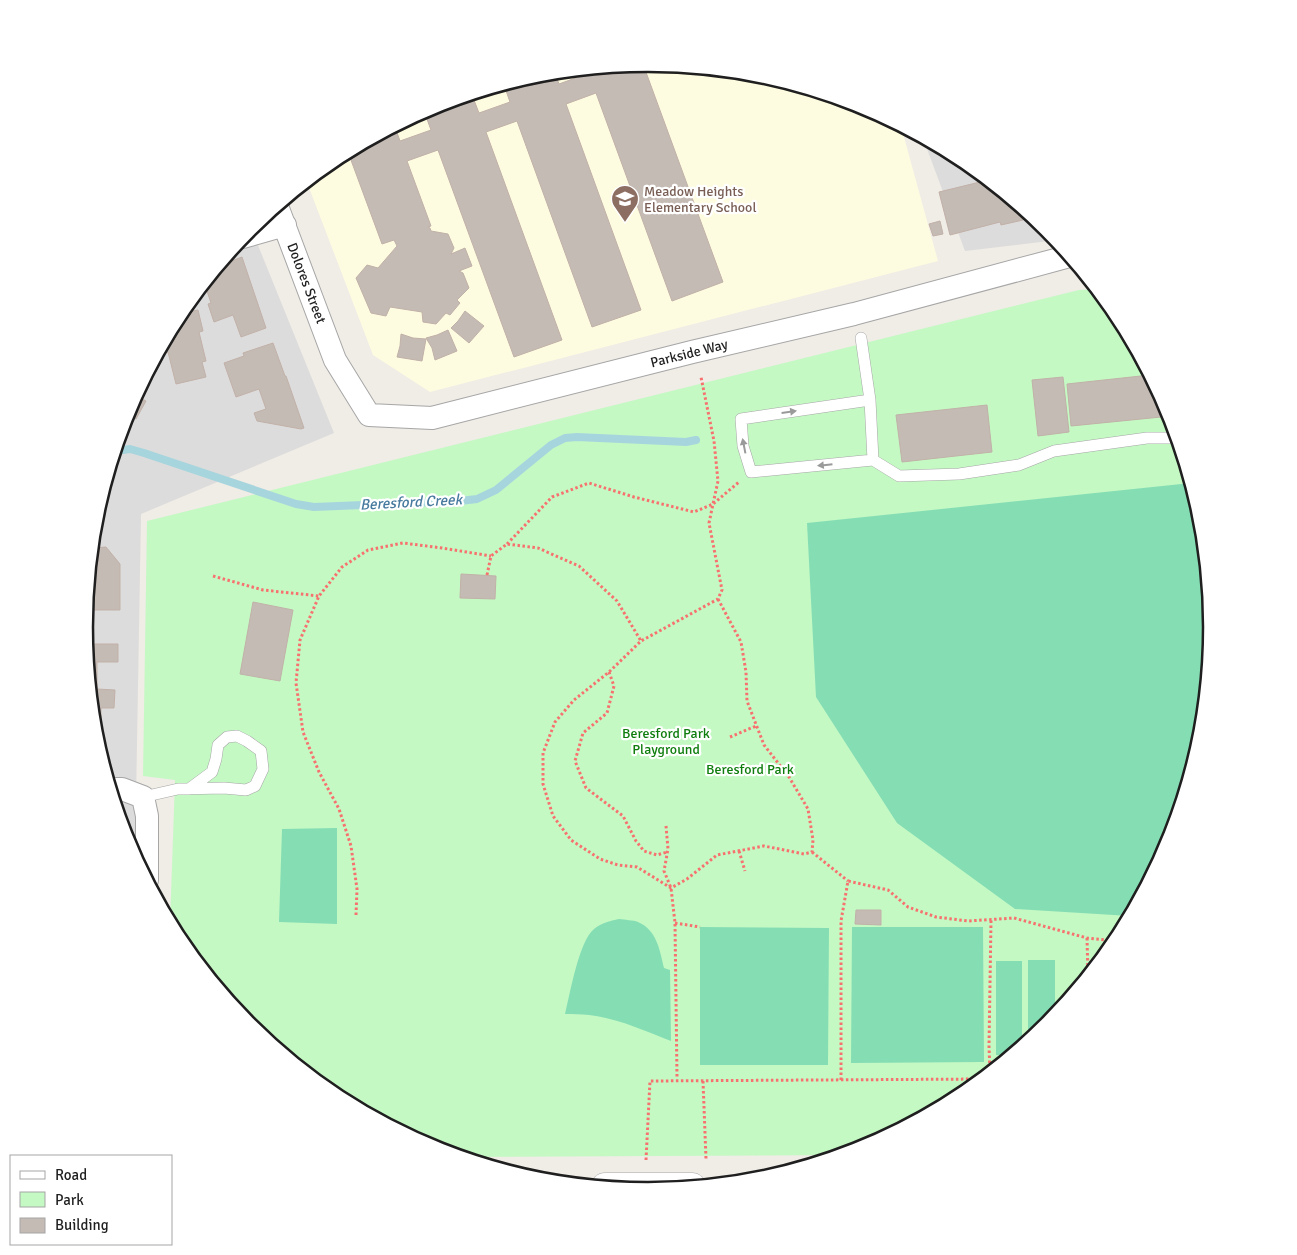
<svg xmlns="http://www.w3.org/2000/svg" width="1297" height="1255" font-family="Signika,sans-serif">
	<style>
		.residential { fill: #dddcdc }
		.education { fill: #fefce0 }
		.park { fill: #c4f9c4 }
		.pitch { fill: #85ddb4 }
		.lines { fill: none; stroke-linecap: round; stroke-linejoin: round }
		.stream { stroke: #a7d5dd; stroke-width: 8 }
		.building { fill: #c5bbb5; stroke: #c1b1a8 }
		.service-casing { stroke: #a6a6a6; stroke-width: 12 }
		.minor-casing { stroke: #a6a6a6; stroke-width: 24 }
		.tertiary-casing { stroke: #a6a6a6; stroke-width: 29 }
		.path { stroke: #f7726f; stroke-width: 3; stroke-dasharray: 2.5 2.5; stroke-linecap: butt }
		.service { stroke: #fff; stroke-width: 11 }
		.minor { stroke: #fff; stroke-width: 22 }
		.tertiary { stroke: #fff; stroke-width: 28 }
		.oneway { fill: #9a9a9a }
		.labels { text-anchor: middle; stroke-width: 4.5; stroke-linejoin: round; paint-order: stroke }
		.education-label { font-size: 14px; fill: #785e54; stroke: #fff; text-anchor: start }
		.street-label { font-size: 14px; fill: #1f1f1f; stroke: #fff }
		.park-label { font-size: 14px; fill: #0e7d0d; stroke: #fff }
		.water-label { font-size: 15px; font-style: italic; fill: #477a9e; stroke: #fff }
		.rim { fill: none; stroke: #1f1f1f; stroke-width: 2.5 }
	</style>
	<rect width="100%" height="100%" fill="#f0ece6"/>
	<!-- residential -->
	<path class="residential" d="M923,138L962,159L1047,229L1057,240L965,251Z
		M251,228L334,433L141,514L135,857L128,843L96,737L85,627L96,517L128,411L180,314Z"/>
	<!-- education -->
	<path class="education" d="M649,64L759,75L865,107L901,126L938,261L430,392L373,355L308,185L305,184L336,159L433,107L539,75Z"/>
	<!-- park -->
	<path class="park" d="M1096,289L1117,315L1169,412L1201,518L1212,628L1201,738L1169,844L1117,941L1047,1026L961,1096L864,1148L842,1155L462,1157L432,1148L335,1096L250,1026L180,940L170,923L175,780L143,776L147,521L1079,290Z"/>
	<!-- pitch -->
	<path class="pitch" d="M1191,483L1201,518L1212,628L1201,738L1169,844L1130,916L1015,909L897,823L816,697L807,523Z
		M337,828V924L279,922L282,829Z
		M619,919C625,920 633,920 638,922C657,930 660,951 664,968L670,970L671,1041C645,1031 617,1018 589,1015C581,1014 573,1014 565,1014C570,994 579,941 594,929C601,923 610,921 619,919Z
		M700,927L829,928L828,1065H700Z
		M852,927H983L984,1062L851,1063Z
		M1028,960H1055V1016L1047,1026L1028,1042Z
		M996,961H1022V1047L1011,1056L996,1055Z"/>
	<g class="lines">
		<!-- stream -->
		<path class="stream" d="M116,451L130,449L144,453L296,504L314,507L460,501L477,499L496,490L551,445L565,438L577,437L686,442L696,440"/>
	</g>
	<!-- building -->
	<path class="building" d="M643,64L723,282L672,301L596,93L566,104L641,310L592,327L517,121L486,132L562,340L514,357L438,150L407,161L431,226L428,227L430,228L431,231L448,234L454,248L451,254L465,248L472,266L459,271L463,273L469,288L457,300L460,303L450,315L446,313L436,324L423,322L422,312L390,307L386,316L371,313L356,278L367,265L378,268L397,246L394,240L382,244L348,152L395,127L400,141L431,130L424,111L433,107L472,95L479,113L510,102L504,85L539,75L555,73L559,84L589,73L588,70Z
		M956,156L962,159L965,162L958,163Z
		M977,171L1020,206L1023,220L1001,225L1000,222L950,235L939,192L980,182Z
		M940,221L943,234L933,236L929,224Z
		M242,257L266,328L241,337L233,315L214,322L208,304L211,303L207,291L200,293L199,291L221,265Z
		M191,301L193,311L198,310L203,331L199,332L206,361L202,362L206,377L176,384L168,352L165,353L163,346L180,314Z
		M465,311L484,326L469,343L451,328L458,321Z
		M448,330L457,351L435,360L432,348L426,338L437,335Z
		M401,334L413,338L426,339L422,361L397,357L400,346Z
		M273,343L285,376H286L304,428L301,429L257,421L254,413L266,409L259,389L236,397L224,363L244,356L243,353Z
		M1150,375L1171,416L1071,426L1067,384Z
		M1063,377L1069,432L1038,436L1032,380Z
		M142,384L144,393L139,395L138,397L146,401L136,419L127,414Z
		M987,405L992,452L902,462L896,415Z
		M106,547L120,564V610H86L93,548Z
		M461,574L496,576L495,599L460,598Z
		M253,602L293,610L280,681L240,674Z
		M86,644H118V662H97V689L115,690L114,708H101V733H95Z
		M856,910H881V925L855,924Z"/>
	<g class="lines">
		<defs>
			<path id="service" d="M861,338L870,400L873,460
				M870,400L741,419L743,446L751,472L873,460L899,476L959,474L1019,465L1054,451L1147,438H1177
				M143,797L178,789L224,788L246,790L255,786L263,769L261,751L247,741L237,736L227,737L218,745L216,759L212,772L189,789"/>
			<path id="minor" d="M277,206L335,360L369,415L432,418L692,352L854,314L1070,256
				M243,237L285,225
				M111,789H122L143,797L147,816V880"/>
			<path id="tertiary" d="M605,1187H692"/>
		</defs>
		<!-- service casing -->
		<use href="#service" class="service-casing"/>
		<!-- minor casing -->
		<use href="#minor" class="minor-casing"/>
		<!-- tertiary casing -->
		<use href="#tertiary" class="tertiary-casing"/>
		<!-- path -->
		<path class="path" d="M507,544L552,497L589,483L634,497L694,512L713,504L718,481L714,441L701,377
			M487,575L491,556L507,544L538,548L579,566L617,601L641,641
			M213,576L263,590L319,596
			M718,599L741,642L746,672L747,701L764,745L789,777L808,809L813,840L812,852L804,854L764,846L717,855L687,879L671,888L637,867L618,865L600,859L571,840L553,816L543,784V753L555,722L574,700L609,672L641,641L718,599L722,590L709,523L713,504L739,482
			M609,672L614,686L607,713L583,733L575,761L586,788L623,816L636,841L644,851L657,855L667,852
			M730,737L756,726
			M666,826L668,849L664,871L671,888L675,923L677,1078
			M739,851L745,871
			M812,852L848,881
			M356,915L357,889L351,846L339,809L319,772L303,732L296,683L300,640L319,596L342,567L368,550L403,543L442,548L491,556
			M675,923L700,927
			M1087,938L1088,977
			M990,1073L989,1046L991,920
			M841,1080V921L848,881L888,890L908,907L936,917L968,921L1014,918L1087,938L1117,941
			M703,1081L706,1159
			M646,1160L650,1081L983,1079"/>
		<!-- service -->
		<use href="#service" class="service"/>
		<!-- minor -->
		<use href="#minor" class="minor"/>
		<!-- tertiary -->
		<use href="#tertiary" class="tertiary"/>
	</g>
	<!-- one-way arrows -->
	<defs><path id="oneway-solid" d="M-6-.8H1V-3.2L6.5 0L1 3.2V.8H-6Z" transform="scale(1.25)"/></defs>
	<g class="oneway">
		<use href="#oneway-solid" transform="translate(789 412) rotate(-8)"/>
		<use href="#oneway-solid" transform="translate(744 446) rotate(-101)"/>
		<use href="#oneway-solid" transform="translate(825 465) rotate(174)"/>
	</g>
	<!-- icons -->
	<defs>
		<symbol id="school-pin" viewBox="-11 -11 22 30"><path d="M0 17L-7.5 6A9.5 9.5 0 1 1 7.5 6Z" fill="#8d6e63" stroke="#fff"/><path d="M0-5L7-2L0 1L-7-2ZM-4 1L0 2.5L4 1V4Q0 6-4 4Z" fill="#fff"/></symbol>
	</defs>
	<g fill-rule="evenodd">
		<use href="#school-pin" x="609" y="183" width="32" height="43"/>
	</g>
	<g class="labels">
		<!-- education labels -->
		<g class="education-label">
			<text x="644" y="196">Meadow Heights<tspan x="644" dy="16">Elementary School</tspan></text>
		</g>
		<!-- street labels -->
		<g class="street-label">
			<text transform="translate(307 283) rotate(69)" y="5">Dolores Street</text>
			<text transform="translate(689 353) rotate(-14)" y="5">Parkside Way</text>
		</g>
		<!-- park labels -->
		<g class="park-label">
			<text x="666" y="738">Beresford Park<tspan x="666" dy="16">Playground</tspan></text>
			<text x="750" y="774">Beresford Park</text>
		</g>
		<!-- water labels -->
		<g class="water-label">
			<text transform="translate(411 502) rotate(-3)" y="5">Beresford Creek</text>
		</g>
	</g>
	<!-- crop -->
	<path d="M0 0H1297V1255H0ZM93 627a555 555 0 1 1 1110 0a555 555 0 1 1-1110 0Z" fill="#fff" fill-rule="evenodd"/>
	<path class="rim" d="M93 627a555 555 0 1 1 1110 0a555 555 0 1 1-1110 0Z"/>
	<!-- legend -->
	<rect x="10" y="1155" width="162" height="90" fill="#ffffff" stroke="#a5a5a5"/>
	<rect x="20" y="1171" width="25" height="8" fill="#ffffff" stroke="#a5a5a5"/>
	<text x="55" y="1180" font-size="15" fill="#1f1f1f">Road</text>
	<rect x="20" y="1192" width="25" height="15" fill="#c4f9c4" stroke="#a5a5a5"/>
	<text x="55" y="1205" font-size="15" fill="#1f1f1f">Park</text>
	<rect x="20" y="1218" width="25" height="15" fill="#c5bbb5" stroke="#a5a5a5"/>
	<text x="55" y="1230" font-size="15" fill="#1f1f1f">Building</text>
</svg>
